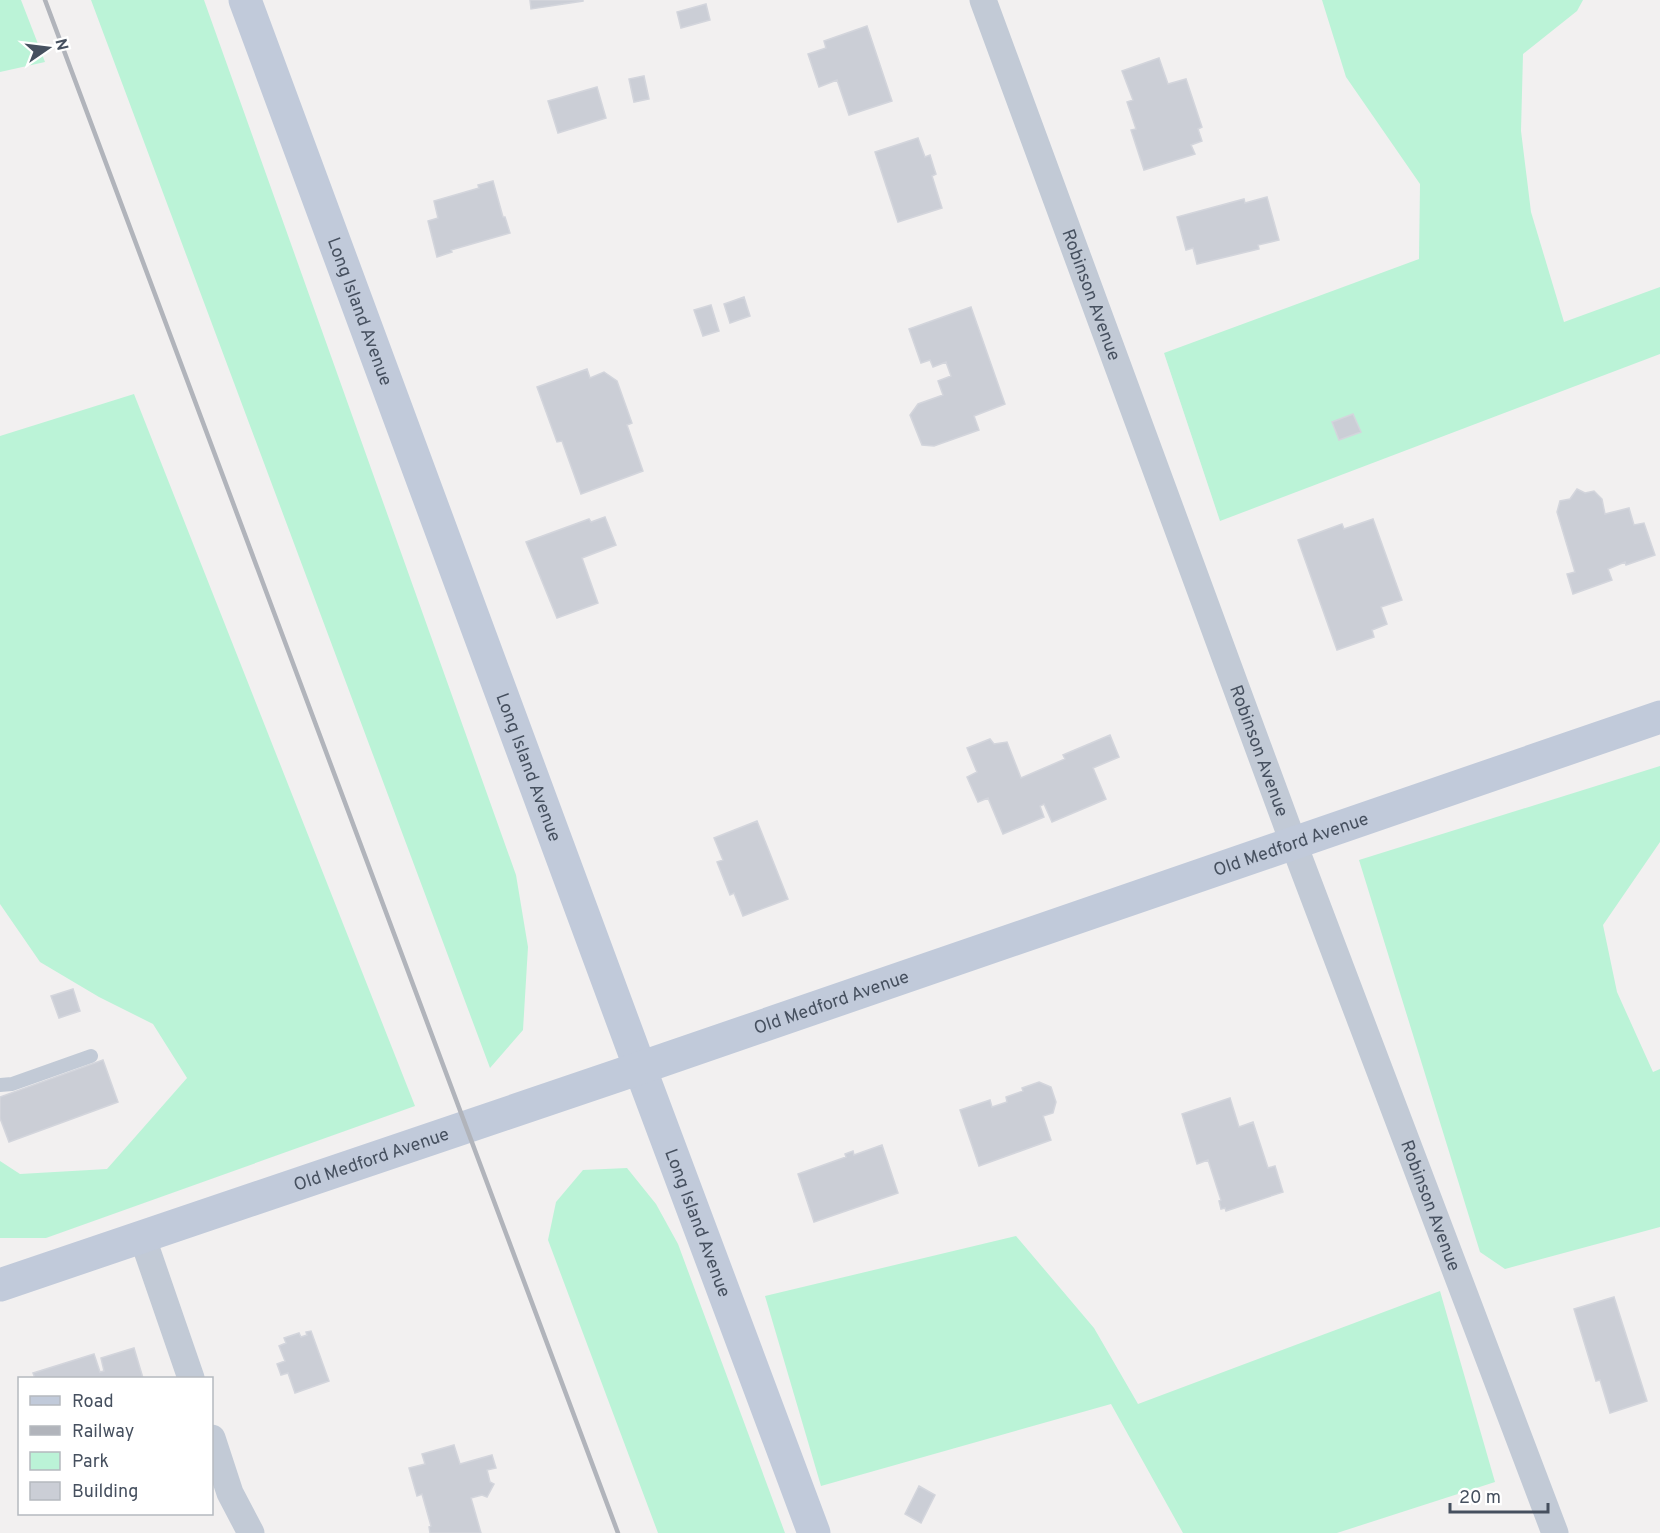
<svg xmlns="http://www.w3.org/2000/svg" width="1660" height="1533" font-family="Overpass,sans-serif">
	<style>
		.green { fill: #bbf3d7 }
		.building { fill: #cbced6; stroke: #d3d5dc; stroke-width: 1.5 }
		.lines { fill: none; stroke-linecap: round; stroke-linejoin: round }
		.lane { stroke: #c2cad6; stroke-width: 14 }
		.street { stroke: #c2cad6; stroke-width: 27 }
		.secondary { stroke: #c1cada; stroke-width: 33 }
		.rail { stroke: #b1b4bb; stroke-width: 4.5 }
		.labels { text-anchor: middle; stroke-width: 5; stroke-linejoin: round; paint-order: stroke }
		.street-label { font-size: 18px; fill: #46505f; stroke: #fff }
	</style>
	<rect width="100%" height="100%" fill="#f2f0f0"/>
	<!-- green -->
	<path class="green" d="M0,0H21L45,62L0,72Z
		M91,0H204L516,875L528,947L523,1030L490,1068Z
		M1322,0H1583L1577,11L1523,54L1521,131L1531,212L1564,322L1660,287V354L1220,521L1164,353L1419,259L1420,184L1346,77Z
		M134,394L415,1106L46,1238H0V1161L20,1174L107,1169L187,1078L153,1024L99,997L40,962L0,904V436Z
		M1660,766V842L1603,925L1617,992L1653,1072L1660,1069V1227L1505,1269L1480,1252L1359,860Z
		M627,1168L656,1204L678,1244L785,1533H658L548,1240L556,1202L583,1170Z
		M1016,1236L1094,1328L1138,1404L1440,1291L1495,1482L1337,1533H1183L1111,1404L821,1486L765,1296Z"/>
	<!-- building -->
	<path class="building" d="M530,0H583V1L531,9Z
		M706,4L710,20L681,28L677,12Z
		M867,26L892,101L849,115L837,80L819,87L808,54L826,48L824,41Z
		M1159,58L1168,84L1186,79L1202,127L1198,129L1202,141L1191,145L1195,154L1144,170L1131,130L1136,129L1127,102L1133,100L1122,71Z
		M644,76L649,99L634,102L629,79Z
		M597,87L606,118L558,133L548,101Z
		M918,138L925,157L930,155L936,174L932,176L942,208L898,222L875,152Z
		M493,181L503,217H505L510,233L451,250L452,252L437,257L428,221L438,218L434,201L479,188L478,185Z
		M1267,197L1279,240L1258,245L1259,249L1197,264L1193,248L1186,250L1177,217L1244,199L1245,203Z
		M744,297L750,316L730,323L724,304Z
		M711,305L719,331L703,336L694,310Z
		M971,307L1005,404L974,416L979,430L934,446L922,445L910,415L918,404L943,395L938,381L951,376L946,362L933,367L930,360L921,363L909,329Z
		M587,369L590,378L604,372L617,381L632,423L627,425L643,471L581,494L562,441L557,442L537,387Z
		M1353,414L1361,432L1339,440L1332,422Z
		M1577,489L1585,493L1594,491L1602,499L1605,514L1629,508L1634,525L1644,523L1655,555L1626,565L1625,562L1608,569L1612,580L1573,594L1567,574L1575,572L1557,512L1560,501L1570,499Z
		M605,517L616,545L582,558L598,603L557,618L526,542L589,519L591,522Z
		M1373,519L1402,600L1381,607L1387,624L1372,630L1374,637L1337,650L1298,540L1342,524L1344,529Z
		M1110,735L1119,757L1093,768L1106,799L1052,822L1044,804L1040,806L1044,817L1003,834L988,798L978,802L967,777L977,772L967,748L990,739L994,744L1007,742L1021,778L1065,759L1063,755Z
		M757,821L788,899L743,916L734,893L730,895L717,862L723,860L714,838Z
		M73,989L80,1011L59,1018L51,996Z
		M103,1060L118,1102L9,1142L0,1118V1097Z
		M1039,1082L1051,1087L1056,1102L1053,1113L1043,1116L1051,1140L979,1166L960,1110L990,1100L992,1107L1007,1102L1006,1097L1023,1091L1022,1088Z
		M1230,1098L1239,1127L1253,1122L1268,1168L1275,1166L1283,1192L1226,1211L1225,1208L1221,1209L1219,1201L1221,1200L1208,1160L1197,1164L1182,1114Z
		M882,1145L898,1193L814,1222L798,1174L846,1157L845,1154L853,1151L854,1155Z
		M1614,1297L1647,1401L1610,1413L1600,1380L1596,1381L1574,1309Z
		M311,1331L329,1381L295,1393L288,1373L281,1375L277,1364L285,1361L279,1346L286,1343L284,1338L299,1333L301,1337L307,1335L306,1332Z
		M134,1348L143,1378H35L33,1373L94,1354L100,1372L104,1371L101,1358Z
		M454,1445L460,1464L492,1455L496,1468L487,1470L490,1482L494,1484L487,1497L482,1495L471,1498L481,1533H430L429,1527L431,1526L422,1494L417,1496L409,1468L425,1464L422,1454Z
		M919,1486L935,1495L921,1523L905,1514Z"/>
	<g class="lines">
		<!-- lane -->
		<path class="lane" d="M0,1085L12,1084L91,1056"/>
		<!-- street -->
		<g class="street">
			<path id="s1" d="M983,0L1293,842L1555,1533"/>
			<path d="M142,1236L191,1378"/>
			<path d="M212,1438L230,1493L251,1533"/>
		</g>
		<!-- secondary -->
		<g class="secondary">
			<path id="s2" d="M245,0L640,1068L814,1533"/>
			<path id="s3" d="M0,1285L640,1068L1660,717"/>
		</g>
		<!-- rail -->
		<path class="rail" d="M45,0L618,1533"/>
	</g>
	<g class="labels">
		<!-- street labels -->
		<g class="street-label">
			<text dy="6" stroke="none"><textPath href="#s1" startOffset="314">Robinson Avenue</textPath></text>
			<text dy="6" stroke="none"><textPath href="#s2" startOffset="332">Long Island Avenue</textPath></text>
			<text dy="6" stroke="none"><textPath href="#s1" startOffset="800">Robinson Avenue</textPath></text>
			<text dy="6" stroke="none"><textPath href="#s2" startOffset="818">Long Island Avenue</textPath></text>
			<text dy="6" stroke="none"><textPath href="#s3" startOffset="1364">Old Medford Avenue</textPath></text>
			<text dy="6" stroke="none"><textPath href="#s3" startOffset="878">Old Medford Avenue</textPath></text>
			<text dy="6" stroke="none"><textPath href="#s3" startOffset="392">Old Medford Avenue</textPath></text>
			<text dy="6" stroke="none"><textPath href="#s1" startOffset="1286">Robinson Avenue</textPath></text>
			<text dy="6" stroke="none"><textPath href="#s2" startOffset="1304">Long Island Avenue</textPath></text>
		</g>
	</g>
	<!-- legend -->
	<rect x="18" y="1377" width="195" height="138" fill="#ffffff" stroke="#b5b9bf" stroke-width="1.5"/>
	<rect x="30" y="1396" width="30" height="9" fill="#c1cada" stroke="#b5b9bf" stroke-width="1.5"/>
	<text x="72" y="1407" font-size="18" fill="#46505f">Road</text>
	<rect x="30" y="1426" width="30" height="9" fill="#b1b4bb" stroke="#b5b9bf" stroke-width="1.5"/>
	<text x="72" y="1437" font-size="18" fill="#46505f">Railway</text>
	<rect x="30" y="1452" width="30" height="18" fill="#bbf3d7" stroke="#b5b9bf" stroke-width="1.5"/>
	<text x="72" y="1467" font-size="18" fill="#46505f">Park</text>
	<rect x="30" y="1482" width="30" height="18" fill="#cbced6" stroke="#b5b9bf" stroke-width="1.5"/>
	<text x="72" y="1497" font-size="18" fill="#46505f">Building</text>
	<!-- north arrow -->
	<g transform="translate(48 48) rotate(76)" stroke="#ffffff" stroke-width="4.5" paint-order="stroke">
	<path d="M0-4.5L10 22L0 15L-10 22Z" fill="#46505f"/>
	<text y="-9" font-size="16" font-weight="bold" text-anchor="middle" fill="#46505f">N</text>
	</g>
	<!-- scale -->
	<path d="M1450 1503v9h98v-9" fill="none" stroke="#46505f" stroke-width="3"/>
	<text x="1459" y="1503" font-size="18" fill="#46505f" stroke="#ffffff" stroke-width="4.5" paint-order="stroke">20 m</text>
</svg>
